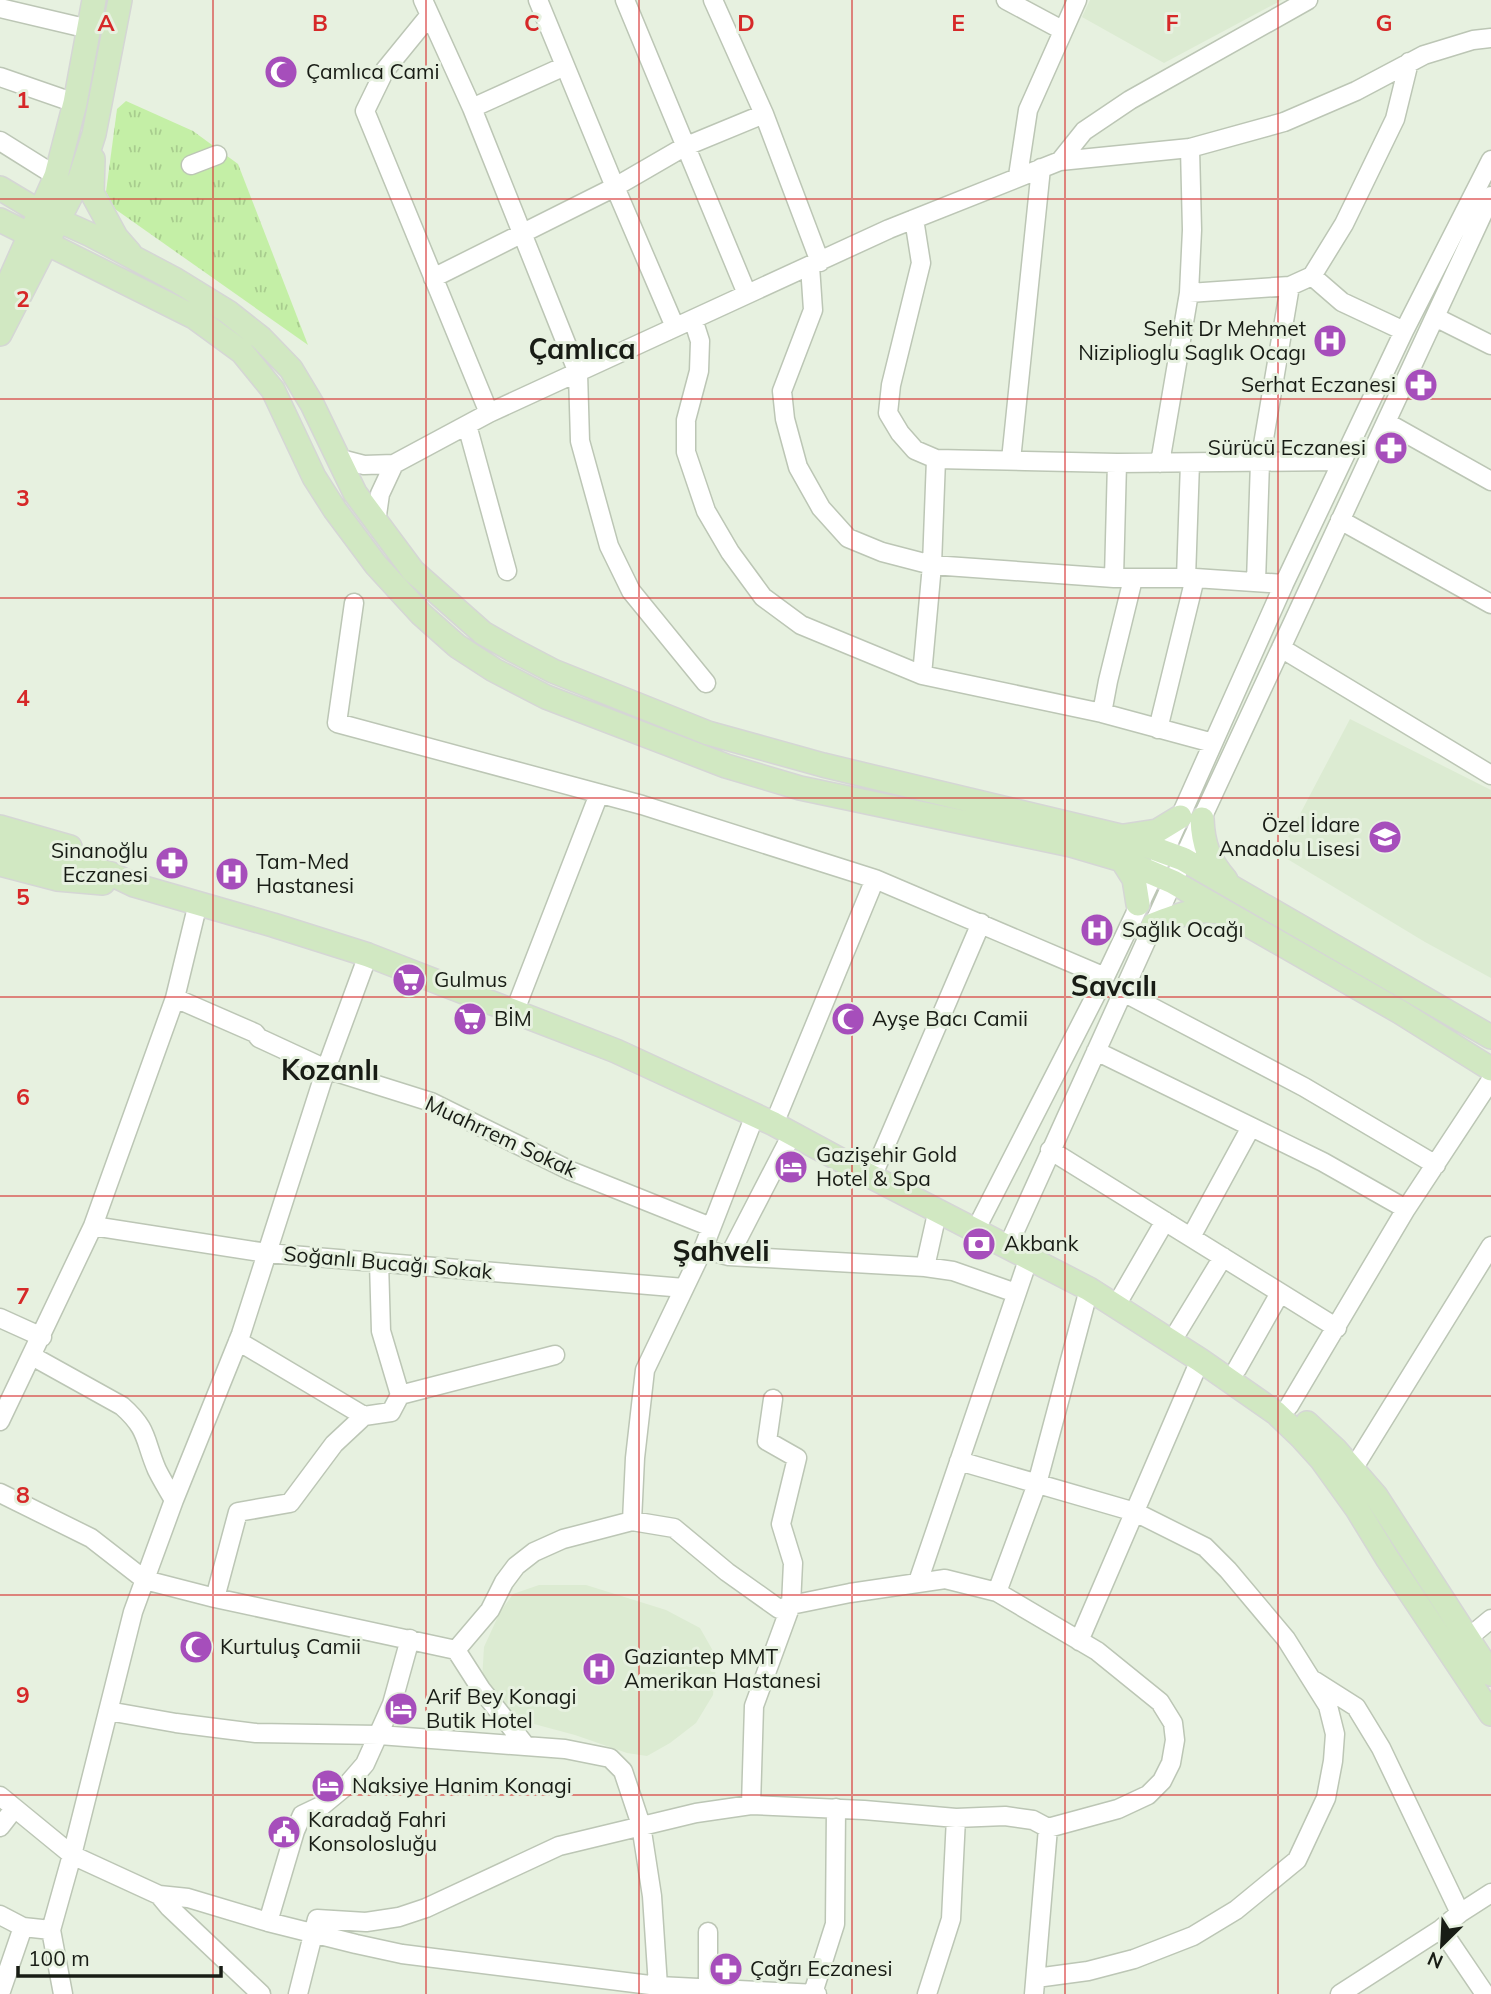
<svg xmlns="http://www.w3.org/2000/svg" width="1491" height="1994" font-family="Mulish,sans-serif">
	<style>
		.built { fill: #dcebd2 }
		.park { fill: url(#park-tufts) }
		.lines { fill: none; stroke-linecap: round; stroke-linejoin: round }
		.minor-casing { stroke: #bcc6b5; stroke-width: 21 }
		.major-casing { stroke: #d5d6d5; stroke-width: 26 }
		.minor { stroke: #fff; stroke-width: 18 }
		.major { stroke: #d1e8c2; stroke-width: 23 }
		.grid { fill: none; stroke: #d62828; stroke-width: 2; stroke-opacity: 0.55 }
		.labels { text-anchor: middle; stroke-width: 6; stroke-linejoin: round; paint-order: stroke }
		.poi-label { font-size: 21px; fill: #181c15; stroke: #e7f1e0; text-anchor: start }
		.street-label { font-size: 21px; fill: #181c15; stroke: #e7f1e0 }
		.district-label { font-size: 28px; font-weight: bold; fill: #181c15; stroke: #e7f1e0 }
		.grid-label { font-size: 23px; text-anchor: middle; font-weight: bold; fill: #d62828; stroke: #e7f1e0; stroke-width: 6; stroke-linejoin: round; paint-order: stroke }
	</style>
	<defs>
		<pattern id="park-tufts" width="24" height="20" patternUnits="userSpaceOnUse" patternTransform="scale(1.75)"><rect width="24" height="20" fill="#c4efa6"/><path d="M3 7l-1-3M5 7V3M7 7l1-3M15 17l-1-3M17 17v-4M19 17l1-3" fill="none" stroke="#a8cc8e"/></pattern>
	</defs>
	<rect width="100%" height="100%" fill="#e7f1e0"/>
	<!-- built -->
	<path class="built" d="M1090,0H1282L1164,63L1082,17Z
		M1350,719L1491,790V978L1425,942L1279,854Z
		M539,1585H586L666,1610L700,1628L717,1658L713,1695L696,1723L670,1743L647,1756L627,1753L575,1735L519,1720L500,1704L482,1680L484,1647L500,1612L513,1594Z"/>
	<!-- park -->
	<path class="park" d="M126,101L193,131L238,164L308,345L115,209L106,192L117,109Z"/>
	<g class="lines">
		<defs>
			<path id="minor" d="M423,0L472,108L578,373L580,441L609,546L631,591L706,683
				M538,0L615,187L675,327
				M625,0L747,294
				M713,0L764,114L820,262
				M1006,0L1062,30
				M0,8L89,29
				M429,16L385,70L365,111L489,413
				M0,77L75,103
				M472,108L565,66
				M0,141L56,176
				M1060,161L1084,131L1130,100L1308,0
				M191,165L217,155
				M1018,176L1028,110L1077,0
				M914,219L921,263L891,385L888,413L900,433L915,450L936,459L1025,461L1117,463L1342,461
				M810,266L813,310L782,391L785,419L798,467L821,508L848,538L882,552L932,565L1114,578H1195L1284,584
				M1312,276L1342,302L1404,331
				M433,278L615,187L684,147L764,114
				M1189,293L1290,286
				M1435,317L1491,345
				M693,319L700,341L699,371L686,420V452L706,511L730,552L763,597L801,625L922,675L1102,713L1213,743
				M1386,422L1491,481
				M467,425L507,571
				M337,458L364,465L394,464L489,413L889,229L1060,161L1190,148L1284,122L1356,91L1424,55L1473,40L1491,38
				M1011,460L1041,168
				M1160,463L1189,293L1192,230L1190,148
				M1340,520L1491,604
				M376,522L380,494L394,464
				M1114,578L1117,463
				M1186,578L1190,463
				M1256,582L1260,462L1290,286L1312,276L1344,224L1395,119L1409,62
				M354,603L337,723L642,805L875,879L1105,977
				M1281,648L1491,775
				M922,675L932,565L936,459
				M1102,713L1108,681L1133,579
				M1158,729L1195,578
				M1123,992L1304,1087L1436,1165
				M175,998L255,1033L259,1038L326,1069L431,1102L571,1171L711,1227
				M519,1000L599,794
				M1096,1051L1323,1162L1406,1209
				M774,1124L875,879
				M1050,1150L1337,1328
				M872,1177L981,923
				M93,1226L267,1253L684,1288
				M975,1231L1105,977L1164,853L1284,584L1404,331L1491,160
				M1191,1237L1251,1127
				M1008,1246L1190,844L1491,196
				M703,1249L729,1256L925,1267L953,1271L1016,1293
				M729,1256L792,1134
				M379,1262L381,1331L400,1395
				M925,1267L938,1209
				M1121,1297L1165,1221
				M0,1318L42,1337
				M1178,1331L1223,1257
				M238,1341L364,1416
				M32,1356L122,1406C149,1430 144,1440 157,1470C162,1480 168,1490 174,1500
				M1237,1369L1280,1293
				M1289,1406L1406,1209L1491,1080
				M0,1421L93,1226L175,998L198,903
				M959,1461L1135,1512L1205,1547L1228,1570L1286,1639L1328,1706L1335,1734L1333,1761L1326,1798L1297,1860L1236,1910L1193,1936L1134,1959L1088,1971L1036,1978
				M1353,1469L1491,1246
				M0,1493L91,1538L145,1580L215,1598L456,1650L481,1689L526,1746
				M632,1521L635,1458L645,1370L703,1249L755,1115
				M918,1582L1029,1257
				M997,1592L1037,1484L1089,1289
				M215,1598L238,1512L290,1503L334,1444L364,1416L391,1412L400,1395L555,1355
				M1468,1638L1491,1619
				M1079,1641L1200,1360
				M456,1650L490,1610L504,1582L516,1566L534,1552L563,1539L632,1521L674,1528L727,1572L779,1609L791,1605L793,1563L781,1524L797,1458L767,1441L773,1399
				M1315,1681L1356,1707L1381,1748L1460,1913
				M108,1711L176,1723L256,1733L379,1735L565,1749L610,1758L623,1771L641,1825L652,1896L658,1986
				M0,1796L72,1855L159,1895L188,1898L268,1922L356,1944L402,1954L658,1986L817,1994
				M0,1827L14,1809
				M159,1895L169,1907L261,1994
				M0,1915L23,1927
				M268,1922L295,1831L302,1815L323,1805L346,1786L365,1764L392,1704L410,1639
				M1441,1929L1485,1994
				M708,1988V1932
				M813,1993L835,1924L836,1808
				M0,1994L23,1927L51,1930
				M63,1994L51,1930L72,1855L133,1612L174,1500L241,1334L326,1069L368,955
				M298,1994L317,1919L366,1922L399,1917L426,1908L559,1846L696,1813L751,1805L864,1810L956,1818L1005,1816L1033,1820L1048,1828L1118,1809L1148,1795L1162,1781L1171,1763L1175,1740L1173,1723L1160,1702L1097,1651L997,1592L945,1579L850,1593L791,1605L754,1706L751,1805
				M927,1994L951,1919L956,1818
				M1034,1994L1048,1828
				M1340,1994L1441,1929L1460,1913L1491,1893"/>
			<path id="major" d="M93,159L92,193L116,237L130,253
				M0,188L40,212L91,235L176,280L228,312L261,338L291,369L312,404L355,493L413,571L483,633L511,649L553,671L708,733L823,765L1120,836L1183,859L1491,1037
				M0,220L194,317L242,352L273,390L314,477L335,510L376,565L421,614L457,646L494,670L546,697L726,766L800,788L1071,845L1122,860L1173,882L1400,1012L1491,1069
				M0,302L56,176L75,103L94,0
				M0,334L80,178L94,134L120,0
				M1202,819C1203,845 1209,860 1226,880
				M0,827L70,847
				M1124,836L1157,831L1180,817
				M0,845L111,874L134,885L273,925L368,955L616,1051L774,1124L872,1177L1089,1289L1200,1360L1276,1413L1302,1438L1321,1459L1357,1509L1387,1558L1491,1714
				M1122,860L1134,879L1138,904
				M0,864L57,879L103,883
				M1153,925C1178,915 1198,907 1224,913
				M1307,1423L1336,1450L1376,1496L1491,1674"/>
		</defs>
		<!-- minor casing -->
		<use href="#minor" class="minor-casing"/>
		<!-- major casing -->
		<use href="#major" class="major-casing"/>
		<!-- minor -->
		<use href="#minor" class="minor"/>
		<!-- major -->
		<use href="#major" class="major"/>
	</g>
	<!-- grid -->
	<path class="grid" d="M213,0V1994M426,0V1994M639,0V1994M852,0V1994M1065,0V1994M1278,0V1994M0,199H1491M0,399H1491M0,598H1491M0,798H1491M0,997H1491M0,1196H1491M0,1396H1491M0,1595H1491M0,1795H1491"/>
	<!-- icons -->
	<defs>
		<symbol id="mosque-disc" viewBox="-11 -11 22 22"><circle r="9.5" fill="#a64ebb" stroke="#e7f1e0"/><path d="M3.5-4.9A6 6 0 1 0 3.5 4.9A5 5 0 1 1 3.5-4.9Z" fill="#fff"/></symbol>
		<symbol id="hospital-disc" viewBox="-11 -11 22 22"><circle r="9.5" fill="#a64ebb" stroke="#e7f1e0"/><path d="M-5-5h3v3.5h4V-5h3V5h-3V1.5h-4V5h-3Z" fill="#fff"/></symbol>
		<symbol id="pharmacy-disc" viewBox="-11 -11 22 22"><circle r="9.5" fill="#a64ebb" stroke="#e7f1e0"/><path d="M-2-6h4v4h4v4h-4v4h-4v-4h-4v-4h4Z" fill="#fff"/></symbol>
		<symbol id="school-disc" viewBox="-11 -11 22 22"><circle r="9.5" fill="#a64ebb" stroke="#e7f1e0"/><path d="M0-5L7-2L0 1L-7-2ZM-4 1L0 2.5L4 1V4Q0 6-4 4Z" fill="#fff"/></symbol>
		<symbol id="supermarket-disc" viewBox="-11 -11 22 22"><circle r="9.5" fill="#a64ebb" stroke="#e7f1e0"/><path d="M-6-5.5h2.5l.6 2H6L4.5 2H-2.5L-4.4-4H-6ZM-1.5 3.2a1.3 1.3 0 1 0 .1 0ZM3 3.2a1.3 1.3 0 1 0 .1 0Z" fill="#fff"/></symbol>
		<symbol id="hotel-disc" viewBox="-11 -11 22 22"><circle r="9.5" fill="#a64ebb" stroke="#e7f1e0"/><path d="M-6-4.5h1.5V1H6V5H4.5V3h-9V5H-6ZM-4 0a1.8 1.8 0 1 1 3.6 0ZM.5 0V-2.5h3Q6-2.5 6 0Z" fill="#fff"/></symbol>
		<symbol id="bank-disc" viewBox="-11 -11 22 22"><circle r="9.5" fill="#a64ebb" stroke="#e7f1e0"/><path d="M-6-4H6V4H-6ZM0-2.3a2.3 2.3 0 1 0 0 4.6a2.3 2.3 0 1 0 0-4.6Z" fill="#fff"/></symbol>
		<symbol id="civic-disc" viewBox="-11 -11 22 22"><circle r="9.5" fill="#a64ebb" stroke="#e7f1e0"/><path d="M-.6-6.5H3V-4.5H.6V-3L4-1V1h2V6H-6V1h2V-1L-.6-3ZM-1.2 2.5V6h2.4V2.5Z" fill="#fff"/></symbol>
	</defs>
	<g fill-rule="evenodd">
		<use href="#mosque-disc" x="262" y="53" width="38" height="38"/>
		<use href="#hospital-disc" x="1311" y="322" width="38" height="38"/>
		<use href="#pharmacy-disc" x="1402" y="366" width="38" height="38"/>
		<use href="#pharmacy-disc" x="1372" y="429" width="38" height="38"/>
		<use href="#school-disc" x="1366" y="818" width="38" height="38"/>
		<use href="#pharmacy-disc" x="153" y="844" width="38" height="38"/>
		<use href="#hospital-disc" x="213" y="855" width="38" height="38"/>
		<use href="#hospital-disc" x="1078" y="911" width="38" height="38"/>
		<use href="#supermarket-disc" x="390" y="961" width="38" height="38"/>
		<use href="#supermarket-disc" x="451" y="1000" width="38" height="38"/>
		<use href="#mosque-disc" x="829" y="1000" width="38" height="38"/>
		<use href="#hotel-disc" x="772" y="1148" width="38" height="38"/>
		<use href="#bank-disc" x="960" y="1225" width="38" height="38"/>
		<use href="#mosque-disc" x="177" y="1628" width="38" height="38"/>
		<use href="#hospital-disc" x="580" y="1650" width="38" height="38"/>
		<use href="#hotel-disc" x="382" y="1690" width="38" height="38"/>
		<use href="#hotel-disc" x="309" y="1767" width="38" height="38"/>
		<use href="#civic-disc" x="265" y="1813" width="38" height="38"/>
		<use href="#pharmacy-disc" x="707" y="1950" width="38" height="38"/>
	</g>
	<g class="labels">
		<!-- poi labels -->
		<g class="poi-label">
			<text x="306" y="79">Çamlıca Cami</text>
			<text x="1306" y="336" text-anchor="end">Sehit Dr Mehmet<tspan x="1306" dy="24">Niziplioglu Saglık Ocagı</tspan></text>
			<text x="1396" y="392" text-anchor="end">Serhat Eczanesi</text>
			<text x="1366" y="455" text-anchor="end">Sürücü Eczanesi</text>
			<text x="1360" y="832" text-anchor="end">Özel İdare<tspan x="1360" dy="24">Anadolu Lisesi</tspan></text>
			<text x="148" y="858" text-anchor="end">Sinanoğlu<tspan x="148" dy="24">Eczanesi</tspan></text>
			<text x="256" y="869">Tam-Med<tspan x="256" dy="24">Hastanesi</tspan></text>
			<text x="1122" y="937">Sağlık Ocağı</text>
			<text x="434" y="987">Gulmus</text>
			<text x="494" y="1026">BİM</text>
			<text x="872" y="1026">Ayşe Bacı Camii</text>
			<text x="816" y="1162">Gazişehir Gold<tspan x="816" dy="24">Hotel &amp; Spa</tspan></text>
			<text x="1004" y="1251">Akbank</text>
			<text x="220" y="1654">Kurtuluş Camii</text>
			<text x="624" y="1664">Gaziantep MMT<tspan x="624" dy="24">Amerikan Hastanesi</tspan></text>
			<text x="426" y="1704">Arif Bey Konagi<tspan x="426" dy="24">Butik Hotel</tspan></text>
			<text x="352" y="1793">Naksiye Hanim Konagi</text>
			<text x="308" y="1827">Karadağ Fahri<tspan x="308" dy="24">Konsolosluğu</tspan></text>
			<text x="750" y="1976">Çağrı Eczanesi</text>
		</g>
		<!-- street labels -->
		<g class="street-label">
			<text transform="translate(501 1137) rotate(25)" y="7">Muahrrem Sokak</text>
			<text transform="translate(388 1263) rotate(5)" y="7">Soğanlı Bucağı Sokak</text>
		</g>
		<!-- district labels -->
		<g class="district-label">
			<text x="582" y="359">Çamlıca</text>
			<text x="1114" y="996">Savcılı</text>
			<text x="330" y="1080">Kozanlı</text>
			<text x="721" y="1261">Şahveli</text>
		</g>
	</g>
	<g class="grid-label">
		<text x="106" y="31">A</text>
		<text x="320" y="31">B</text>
		<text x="532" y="31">C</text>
		<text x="746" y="31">D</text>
		<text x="958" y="31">E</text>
		<text x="1172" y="31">F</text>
		<text x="1384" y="31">G</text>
		<text x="23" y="108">1</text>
		<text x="23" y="307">2</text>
		<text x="23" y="506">3</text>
		<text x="23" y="706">4</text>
		<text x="23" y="905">5</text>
		<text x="23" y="1105">6</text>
		<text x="23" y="1304">7</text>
		<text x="23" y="1503">8</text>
		<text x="23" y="1703">9</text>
	</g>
	<!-- north arrow -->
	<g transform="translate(1442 1945) rotate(204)" stroke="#e7f1e0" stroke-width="5" paint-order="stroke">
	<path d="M0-5L12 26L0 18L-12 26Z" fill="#181c15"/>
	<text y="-10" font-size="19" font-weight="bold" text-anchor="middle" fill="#181c15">N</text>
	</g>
	<!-- scale -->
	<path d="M18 1966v10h203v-10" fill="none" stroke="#181c15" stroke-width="3.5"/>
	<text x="28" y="1966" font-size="21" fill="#181c15" stroke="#e7f1e0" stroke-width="5" paint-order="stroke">100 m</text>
</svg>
